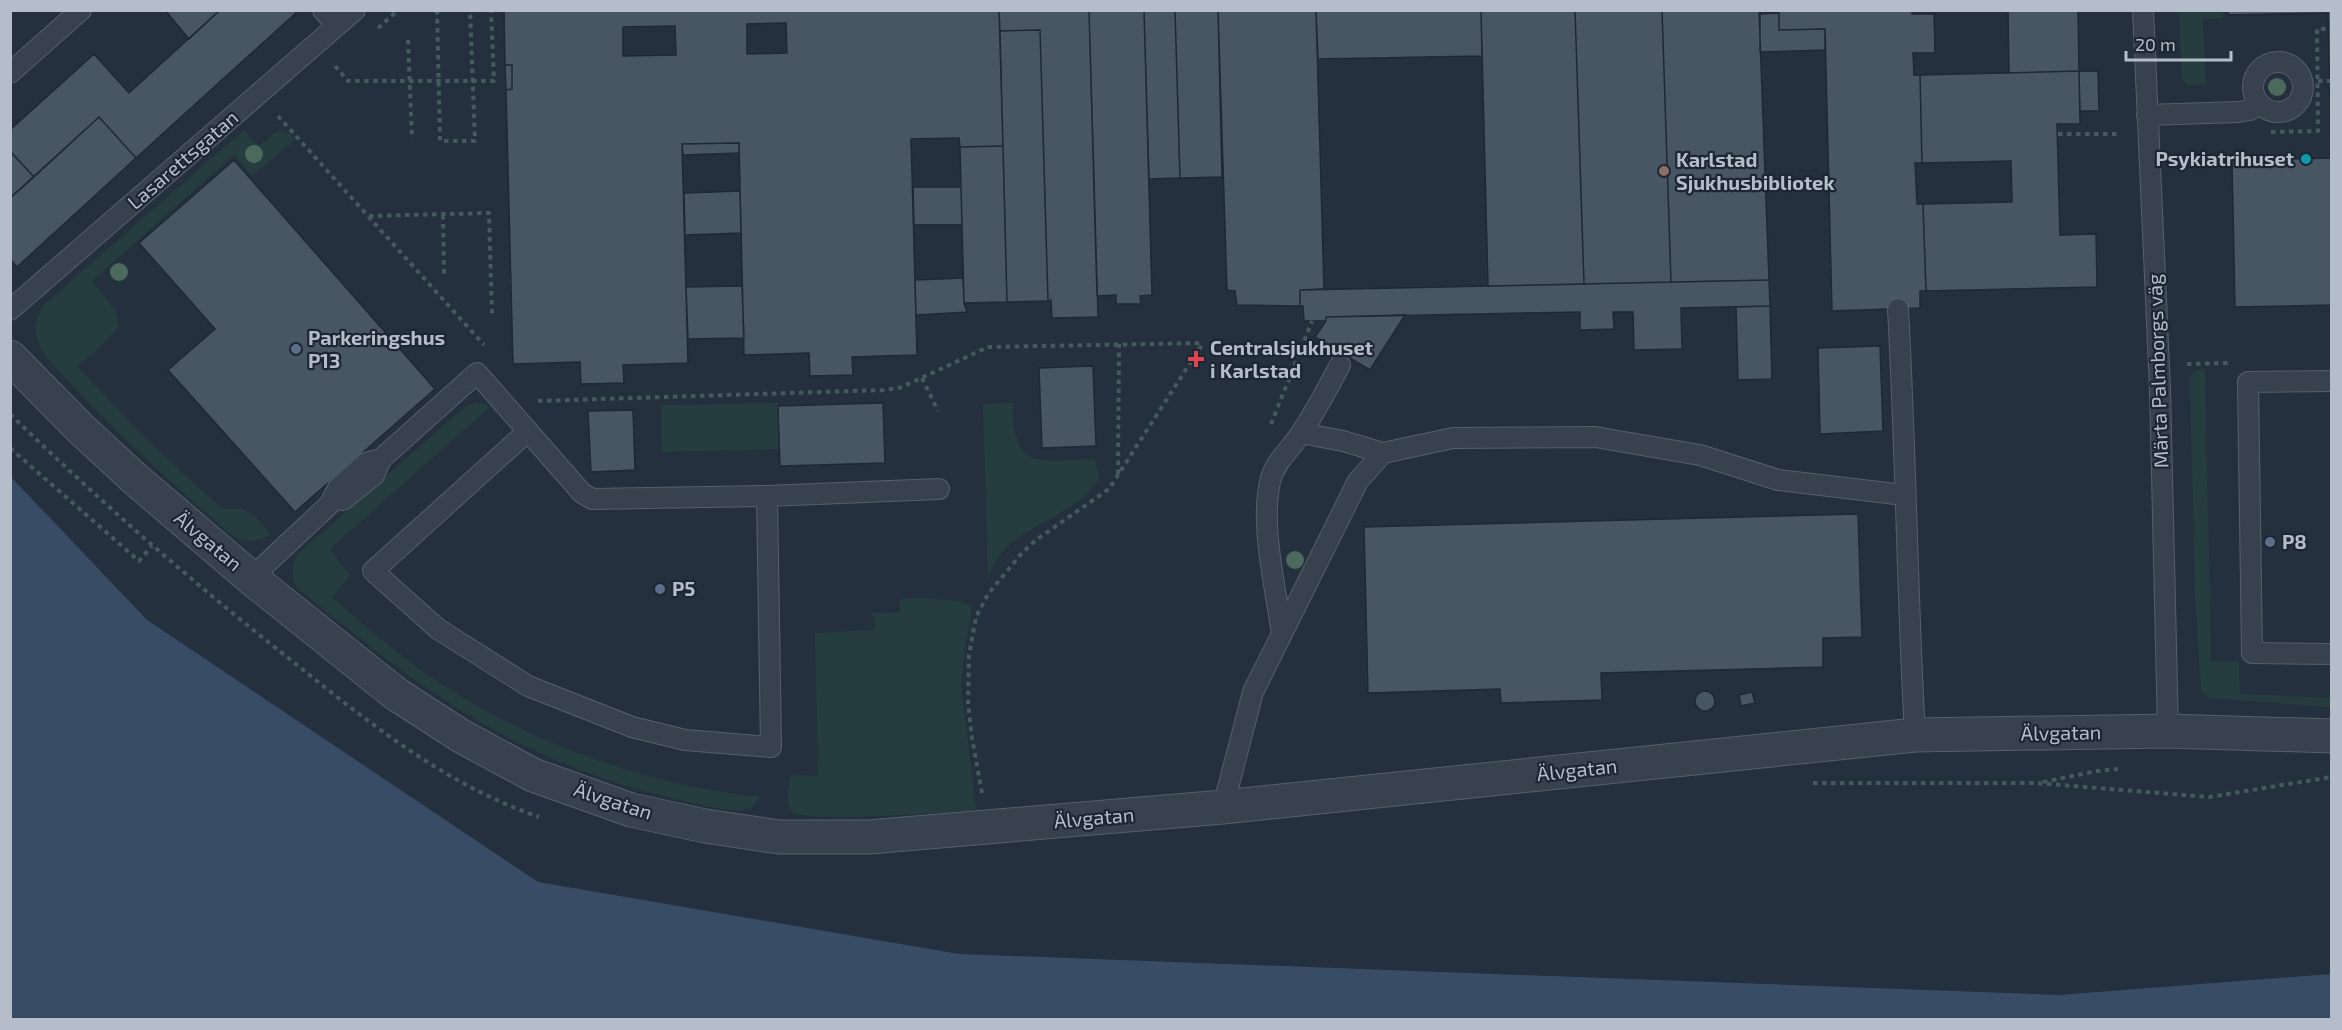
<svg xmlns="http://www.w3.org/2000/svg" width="2342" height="1030" font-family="'Exo 2',sans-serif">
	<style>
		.green { fill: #263d3f }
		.water { fill: #384d65 }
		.building { fill: #485664; stroke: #1f2935; stroke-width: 1.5; fill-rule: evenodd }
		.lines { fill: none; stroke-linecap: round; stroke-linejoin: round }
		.service-casing { stroke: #56606c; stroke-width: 22 }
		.tertiary-casing { stroke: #56606c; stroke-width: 35 }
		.path { stroke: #445a5c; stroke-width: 4; stroke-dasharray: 4.5 4.5; stroke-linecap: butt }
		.service { stroke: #38424e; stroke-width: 20 }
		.tertiary { stroke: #38424e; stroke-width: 33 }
		.tree { fill: #4b6a5c }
		.culture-dot { fill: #0f9aa8; stroke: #1d2733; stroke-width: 2 }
		.education-dot { fill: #8d6e63; stroke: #1d2733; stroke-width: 2 }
		.service-dot { fill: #5c6f8a; stroke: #1d2733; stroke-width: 2 }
		.health-dot { fill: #e0444e; stroke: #1d2733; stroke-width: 2 }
		.labels { text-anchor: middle; stroke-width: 4.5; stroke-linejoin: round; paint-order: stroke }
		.poi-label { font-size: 20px; font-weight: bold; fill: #b4bdc9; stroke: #1d2733; text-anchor: start }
		.street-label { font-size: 20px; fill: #b4bdc9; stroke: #1d2733 }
	</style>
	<rect width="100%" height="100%" fill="#24303e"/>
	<!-- green -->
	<path class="green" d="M2179,11H2223V18L2203,19L2206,84L2189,85L2182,80Z
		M281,130L289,133L295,140L252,176L234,155L92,281L116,311L119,327L98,349L77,366L143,435L202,491L224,509H242L256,517L271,534C256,544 243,542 228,532C174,485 121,438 72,385C60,371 42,357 37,338C33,326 38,314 45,304L229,143L244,131L258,145C267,143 272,133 281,130Z
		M2205,369L2211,662H2239L2240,694L2331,698V707L2209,698L2201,690L2195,596L2190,378L2195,370Z
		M476,402L487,405L489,408L330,549L350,576L332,597C367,628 404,660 443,685C537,746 648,785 760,797L751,809C728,814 699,804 676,799C550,770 455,715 356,635C336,619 315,603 296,586L292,571L297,555L462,409Z
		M778,403L779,449L662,452L661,405Z
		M1013,403C1012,473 1040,460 1095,459L1099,478C1074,523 999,525 988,581L983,404Z
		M927,598L959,601L971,606V616L966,640L961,684L976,808L969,811C944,812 805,824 792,811C784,802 790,786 791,775L818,776L815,633L874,630L873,613L900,612L899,599Z"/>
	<!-- water -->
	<path class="water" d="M11,477L147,620L538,882L959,954L2059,995L2331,974V1019H11Z"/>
	<!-- building -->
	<path class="building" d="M165,10H220L189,39Z
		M220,10L298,11L136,158L99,117L34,177L10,151V130L94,54L129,93Z
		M504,10H999L1003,146L960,147L959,138L911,139L917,355L852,357L853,375L810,376L809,353L744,355L739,143L682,144L688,363L623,365L624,383L581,384L580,362L513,364L506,90L512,89V65H505ZM786,23L787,53L747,54V24ZM675,26L676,55L623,56V27Z
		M999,10H1089L1098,317L1052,318L1051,300L1048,301L1040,30L1000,31Z
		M1089,10H1144L1152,295L1140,296L1141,304H1116V295L1097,296Z
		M1144,10H1175L1180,178L1149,179Z
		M1175,10H1218L1222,177L1180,178Z
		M1218,10H1316L1324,289L1300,290V306L1237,305L1235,291L1227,290Z
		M1316,10H1481L1482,56L1318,59Z
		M1481,10H1575L1584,284L1488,286Z
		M1575,10H1662L1671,282L1584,284Z
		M1662,10H1759L1769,280L1671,282Z
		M1779,10H1912V14H1934L1935,53H1913L1914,75H1920L1922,163H1915L1917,204H1923L1926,291H1920V308L1832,311L1825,29L1779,30Z
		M2008,10H2078L2079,71L2009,73Z
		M2228,10H2332V305L2235,307L2232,160L2331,158L2328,13L2228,15Z
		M1779,13V30L1825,29V50L1760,52V14Z
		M1040,30L1048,301L1007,302L1000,31Z
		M505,65H512V89L506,90Z
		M2079,71H2098L2099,111H2080Z
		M2079,71L2080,124H2057L2060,235L2096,234L2097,287L1926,291L1923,204L2012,202L2011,161L1922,163L1920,75Z
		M99,117L136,158L17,267L10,259V198Z
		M739,143V153L683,155L682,144Z
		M1003,146L1007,302L964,303L960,147Z
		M10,151L34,177L10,198Z
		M234,160L435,389L295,512L168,370L215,329L139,243Z
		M913,187H961L962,225H914Z
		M740,191L741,233L685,235L684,193Z
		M963,278L964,303L967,312L916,315L915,280Z
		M1769,280L1770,306L1681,308L1682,349L1634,350L1633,312H1613L1614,329L1580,330V312L1326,317V321H1304L1303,306H1300V290Z
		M742,286L744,338L688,339L686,287Z
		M1770,306L1772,379L1738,380L1736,307Z
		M1405,315L1370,370L1315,337L1326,321V317Z
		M1880,346L1883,431L1820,434L1818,348Z
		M1093,366L1096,446L1042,448L1039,368Z
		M883,403L885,463L780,466L778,406Z
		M633,410L635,470L591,472L588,411Z
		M1858,514L1862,637L1823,638V667L1601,673L1602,700L1501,703L1500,689L1368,693L1364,527Z
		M1695 701a10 10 0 1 1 20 0a10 10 0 1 1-20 0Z
		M1752,692L1755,703L1741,706L1739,695Z"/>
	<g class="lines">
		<defs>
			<path id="service" d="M323,10L337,26
				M2143,10L2160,389L2168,731
				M2253 87a25 25 0 1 1 50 0a25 25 0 1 1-50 0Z
				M10,73L81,10
				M2147,115L2238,112L2250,110L2259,105
				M1898,309C1906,451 1907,593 1915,735
				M10,310L355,10
				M2332,381L2248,382L2252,653L2332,654
				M528,431L373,571L438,629L528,686L632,727L685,740L771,747L767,496
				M1301,433L1343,441L1383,453L1453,438L1595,437L1700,455L1778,480L1904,495
				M343,500L374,475L381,459
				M251,578L330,504L338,488L366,463L381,459L477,373L582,493L592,499L767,496L939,489
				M1282,634C1276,590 1259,521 1271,478C1276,460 1292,448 1301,433C1316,411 1328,387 1340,365
				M1223,807L1253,692L1358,481L1383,453"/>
			<path id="tertiary" d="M10,357L80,428L134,478L251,578L396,694L461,736L533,775L631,810L705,826L779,837H869L1223,807L1915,735L2168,731L2332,736"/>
		</defs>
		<!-- service casing -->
		<use href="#service" class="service-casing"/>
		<!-- tertiary casing -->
		<use href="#tertiary" class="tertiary-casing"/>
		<!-- path -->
		<path class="path" d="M437,10L440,141H475L470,10
			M378,28L398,10
			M408,40L412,139
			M335,66L348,81H494L491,10
			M2318,81H2330
			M278,116L484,345
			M2271,132L2318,131L2317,29H2328
			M2058,134H2120
			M443,215L444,274
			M369,216L489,213L492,314
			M2187,364L2228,363
			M922,378L938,411
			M538,401L884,390L899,388L915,381L988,347L1203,343
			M10,414C98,500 191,581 287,657C364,719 445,785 539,817
			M1271,424L1312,321
			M10,448L139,561L152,546
			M1118,474L1119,344
			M2043,782L2097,771L2118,769
			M1813,783H2036L2209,797L2332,777
			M982,793L972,738L968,703L969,655L976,617L988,594L1022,553L1036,540L1109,489L1203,343"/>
		<!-- service -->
		<use href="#service" class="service"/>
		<!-- tertiary -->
		<use href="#tertiary" class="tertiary"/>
	</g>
	<!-- trees -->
	<g class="tree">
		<circle cx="2277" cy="87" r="9"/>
		<circle cx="254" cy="154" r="9"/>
		<circle cx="119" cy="272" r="9"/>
		<circle cx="1295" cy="560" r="9"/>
	</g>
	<!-- markers -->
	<circle class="culture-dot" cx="2306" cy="159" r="6"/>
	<circle class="education-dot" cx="1664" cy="171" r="6"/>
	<g class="service-dot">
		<circle cx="296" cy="349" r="6"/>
		<circle cx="2270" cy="542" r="6"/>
		<circle cx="660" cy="589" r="6"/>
	</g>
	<path class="health-dot" d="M1193 350h6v6h6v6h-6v6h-6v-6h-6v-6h6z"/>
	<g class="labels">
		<!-- poi labels -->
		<g class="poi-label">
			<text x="2294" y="166" text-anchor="end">Psykiatrihuset</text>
			<text x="1676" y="167">Karlstad<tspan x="1676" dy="23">Sjukhusbibliotek</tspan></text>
			<text x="308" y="345">Parkeringshus<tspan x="308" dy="23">P13</tspan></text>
			<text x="1210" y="355">Centralsjukhuset<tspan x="1210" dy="23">i Karlstad</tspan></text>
			<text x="2282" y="549">P8</text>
			<text x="672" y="596">P5</text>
		</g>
		<!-- street labels -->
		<g class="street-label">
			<text transform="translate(183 160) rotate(-41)" y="7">Lasarettsgatan</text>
			<text transform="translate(2158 371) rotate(-92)" y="7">Märta Palmborgs väg</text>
			<text transform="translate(208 541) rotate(40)" y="7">Älvgatan</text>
			<text transform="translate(2061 733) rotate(-1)" y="7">Älvgatan</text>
			<text transform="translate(1577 770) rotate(-6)" y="7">Älvgatan</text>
			<text transform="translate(613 801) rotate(18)" y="7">Älvgatan</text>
			<text transform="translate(1094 818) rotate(-5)" y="7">Älvgatan</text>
		</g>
	</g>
	<!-- border -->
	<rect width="2342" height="1030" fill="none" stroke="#b4bdc9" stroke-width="24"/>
	<!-- scale -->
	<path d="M2126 51v9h105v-9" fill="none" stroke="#b4bdc9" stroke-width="3"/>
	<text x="2135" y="51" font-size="18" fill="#b4bdc9" stroke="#1d2733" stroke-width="4.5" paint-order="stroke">20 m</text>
</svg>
